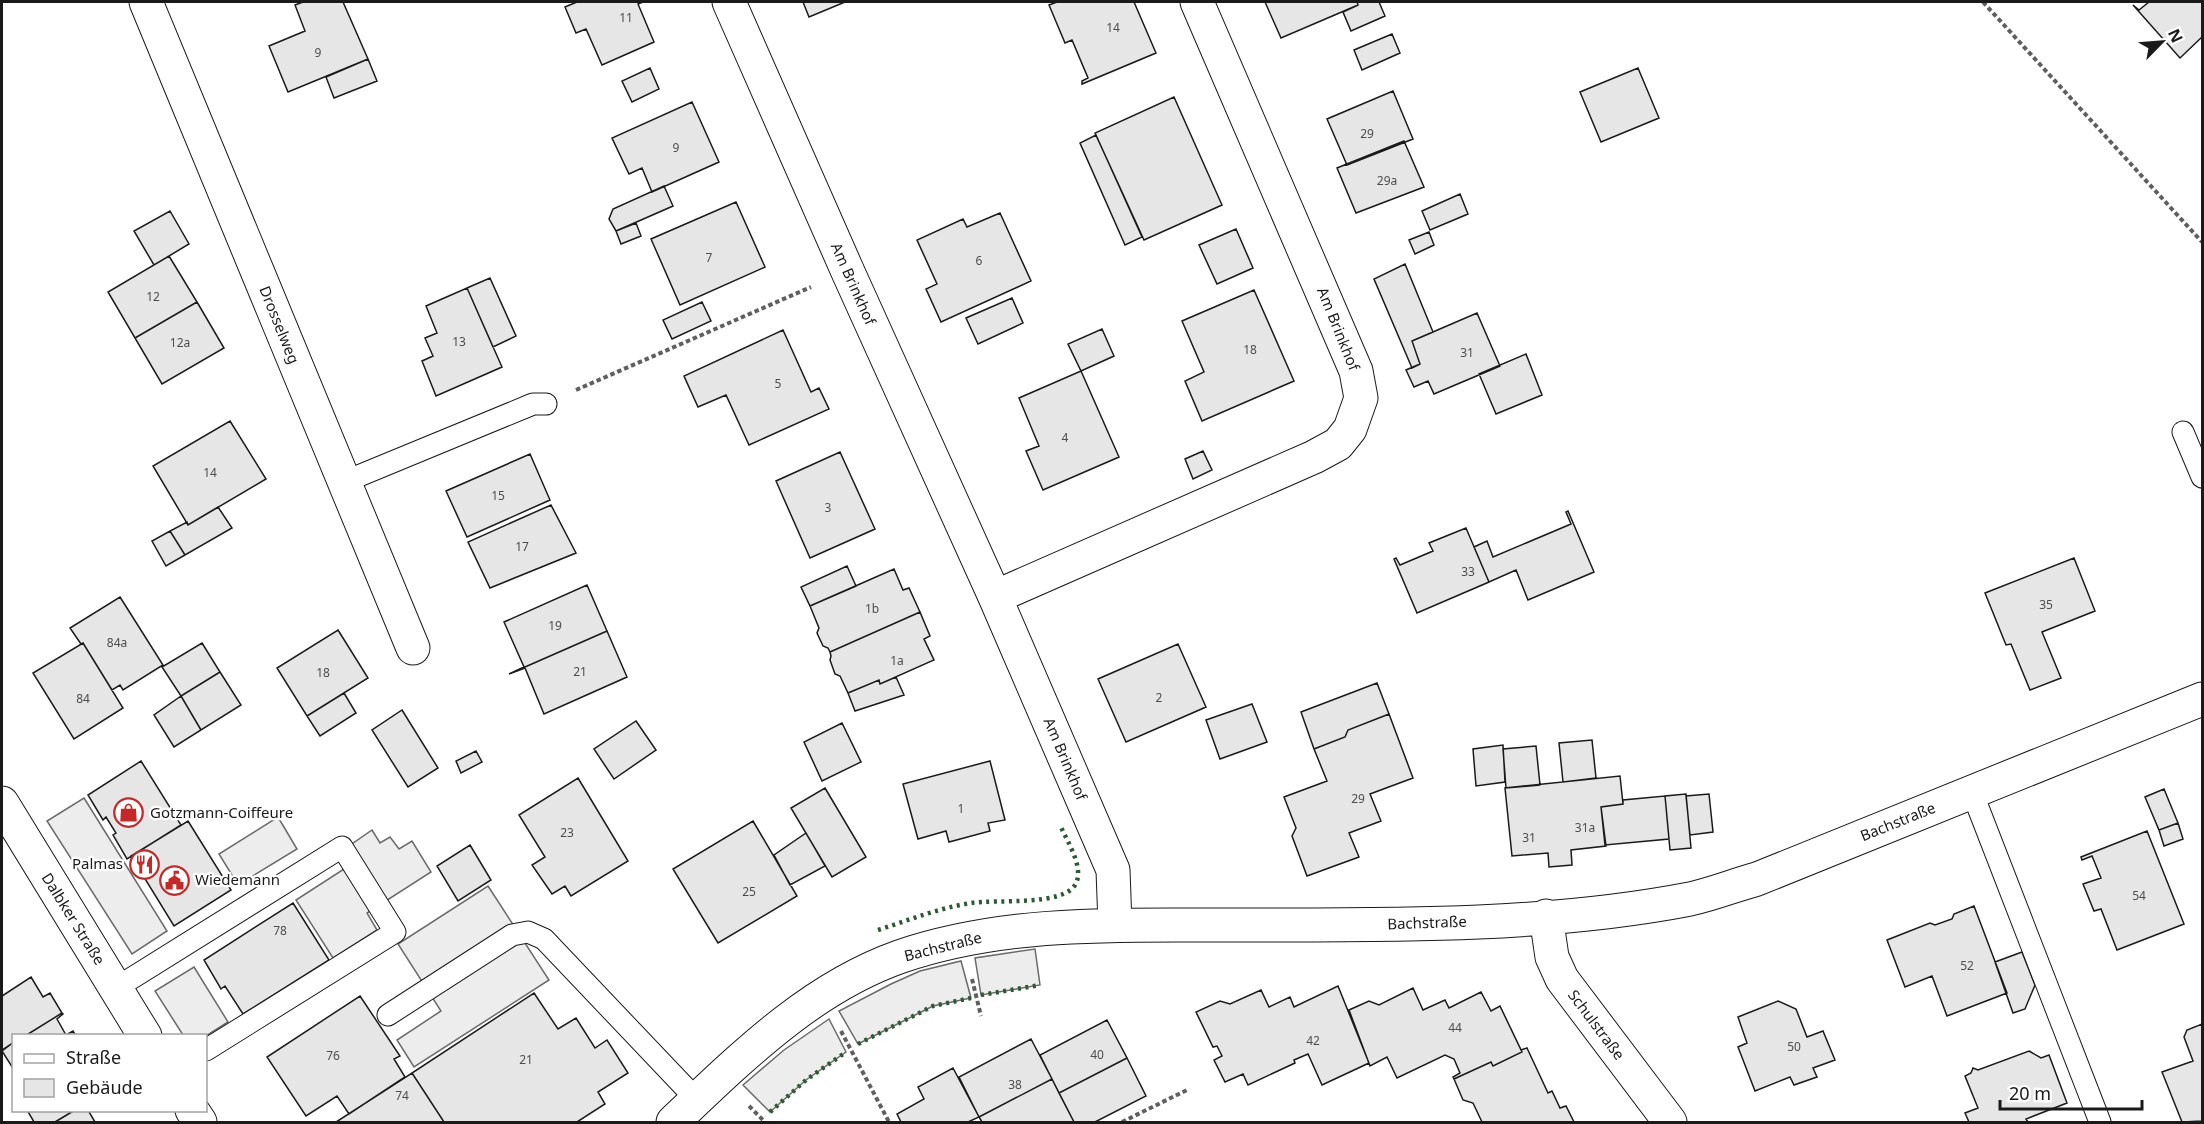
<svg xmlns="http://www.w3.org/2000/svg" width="2204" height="1124" font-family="'Noto Sans',sans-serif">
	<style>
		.parking { fill: #ededed; stroke: #6a6a6a; stroke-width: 1.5 }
		.building { fill: #e6e6e6; stroke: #1a1a1a; stroke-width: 1.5 }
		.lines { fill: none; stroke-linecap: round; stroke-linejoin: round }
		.service-casing { stroke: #1a1a1a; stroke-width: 23 }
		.minor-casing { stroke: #1a1a1a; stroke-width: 35 }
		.path { stroke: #5f5f5f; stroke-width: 4; stroke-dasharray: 4.5 3; stroke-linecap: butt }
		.service { stroke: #fff; stroke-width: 21 }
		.minor { stroke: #fff; stroke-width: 33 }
		.hedge { stroke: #2b5a34; stroke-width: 4.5; stroke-dasharray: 3 4.5; stroke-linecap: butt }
		.labels { text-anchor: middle; stroke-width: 4.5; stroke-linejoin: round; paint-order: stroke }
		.number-label { font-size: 12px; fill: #4d4d4d }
		.street-label { font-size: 15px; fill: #1a1a1a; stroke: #fff }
		.poi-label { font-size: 15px; fill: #1a1a1a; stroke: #fff; text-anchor: start }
	</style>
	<rect width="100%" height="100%" fill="#fff"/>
	<!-- parking -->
	<path class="parking" d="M84,798L167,931L132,954L47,821Z
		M278,817L297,849L238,885L219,854Z
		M372,830L380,843L390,837L399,849L412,841L431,872L367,913L377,930L333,958L296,900L358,860L349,846Z
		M488,886L549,980L414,1067L397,1040L441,1011L398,944Z
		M1035,949L1040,985L981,995L975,958Z
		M961,961L971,998L933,1006L858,1044L839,1011L891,984L920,971Z
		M194,967L228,1022L206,1036L183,1035L155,991Z
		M829,1019L846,1052L806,1080L770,1112L743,1085L784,1050Z"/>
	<!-- building -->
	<path class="building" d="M303,2H343L368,59L288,92L269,46L305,31L295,5Z
		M577,2H643L638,4L654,42L602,65L586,29L576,33L565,7Z
		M803,2H845L809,17Z
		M1057,2H1134L1156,53L1082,84V81L1088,78L1072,40L1065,43L1049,5Z
		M1265,2H1357L1358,5L1281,38Z
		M1357,2H1379L1385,16L1351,31L1343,12L1358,5Z
		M2149,2H2202V37L2180,58L2133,5L2139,10Z
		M1392,34L1400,53L1362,70L1354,50Z
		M368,59L377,81L334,98L326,77Z
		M650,68L659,89L632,102L622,81Z
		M1638,68L1659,118L1601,142L1580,92Z
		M1393,91L1413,139L1347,165L1327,119Z
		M1174,97L1222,205L1144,240L1095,133Z
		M692,102L719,162L652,192L642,168L629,174L612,138Z
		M1096,135L1142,237L1125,245L1080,143Z
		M1404,141L1424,187L1356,213L1337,168Z
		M664,186L673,206L616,231L609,219L613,209Z
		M1460,194L1468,214L1430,230L1422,211Z
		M736,202L765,267L680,305L651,239Z
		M170,211L189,244L154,265L134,231Z
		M1000,213L1031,281L941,322L926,289L937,284L917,240L963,219L967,227Z
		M636,223L641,236L621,244L616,231Z
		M1236,229L1253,268L1217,284L1199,245Z
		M1429,232L1434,245L1415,254L1409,240Z
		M169,256L197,302L135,338L108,292Z
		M1405,264L1433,332L1412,341L1420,364L1412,368L1374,279Z
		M490,278L516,336L493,347L467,288Z
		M467,288L502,367L436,396L422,361L433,356L425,338L437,333L426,306Z
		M1254,290L1294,381L1202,421L1185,381L1204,372L1182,321Z
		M1012,298L1023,323L978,344L966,318Z
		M197,302L224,348L162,384L135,338Z
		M702,302L711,321L672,339L663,320Z
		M1477,313L1500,366L1434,394L1428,381L1414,387L1406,370L1420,364L1412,341Z
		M1102,329L1114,356L1081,371L1068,344Z
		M783,330L811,392L819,388L829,409L749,445L726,395L698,407L684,376Z
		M1526,354L1542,395L1496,414L1479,374Z
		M1081,371L1119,457L1043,490L1026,451L1039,446L1019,398Z
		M230,421L266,479L188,525L153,466Z
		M1203,451L1212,470L1193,479L1185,459Z
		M840,452L875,529L810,558L776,481Z
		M530,454L550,500L467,537L446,491Z
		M551,505L576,553L490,588L468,542Z
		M218,507L232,528L185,555L170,531L187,522L188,525Z
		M1568,511L1594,572L1528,600L1516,570L1489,582L1474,547L1487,541L1493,557L1571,524L1566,512Z
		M1466,528L1489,582L1417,613L1394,559L1396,558L1400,565L1433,551L1429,543Z
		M170,531L185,555L166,566L152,541Z
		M2074,558L2095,611L2042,632L2061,678L2030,690L2011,644L2006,645L1985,593Z
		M847,566L856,586L810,606L801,587Z
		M894,569L903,590L909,588L920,612L830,652L828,648L823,646L817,633L819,628L810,606Z
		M587,585L607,631L509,674L524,667L504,622Z
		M120,597L163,665L123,690L120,685L112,690L83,643L81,644L70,628Z
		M920,612L930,636L924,639L934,660L880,684L879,680L848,693L840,676L835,674L830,660L831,656L830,652Z
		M338,630L368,678L307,716L277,668Z
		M607,631L627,677L544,714L525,668L509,674Z
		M83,643L123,708L74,739L33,673Z
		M202,643L220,672L181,696L162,667Z
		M1178,644L1206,707L1126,742L1098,679Z
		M220,672L241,705L201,730L181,696Z
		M896,677L904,695L855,711L848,693L879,680L880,684Z
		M1377,683L1389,714L1348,730L1345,737L1314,749L1301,712Z
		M344,693L356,713L320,736L307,716Z
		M181,696L201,730L174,747L154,715Z
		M1252,704L1267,742L1220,759L1206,720Z
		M402,710L438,768L408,787L372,730Z
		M1389,714L1413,778L1370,794L1381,821L1349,833L1359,857L1307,876L1292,836L1296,828L1284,797L1327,781L1314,749L1345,737L1348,730Z
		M636,721L656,750L614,779L594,749Z
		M842,723L861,762L822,781L804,742Z
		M1592,740L1596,778L1563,782L1559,743Z
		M1503,745L1505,782L1476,786L1473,749Z
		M1536,746L1540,785L1506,788L1503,749Z
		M476,751L482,762L461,773L456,761Z
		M141,761L181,825L127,859L113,835L116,833L106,817L103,820L88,795Z
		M990,761L1005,820L988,823L990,831L949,842L946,831L918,839L903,784Z
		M1620,776L1623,804L1601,807L1606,846L1571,850L1572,865L1549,867L1548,853L1512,856L1505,788Z
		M578,778L628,861L571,896L565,886L552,894L532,865L545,857L519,815Z
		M825,788L866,857L832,877L791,808Z
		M2164,789L2178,823L2159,830L2145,797Z
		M1686,794L1691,848L1670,850L1665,796Z
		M1709,794L1713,832L1690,835L1686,796Z
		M1665,796L1669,839L1605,845L1601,807L1623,804V800Z
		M188,821L231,890L174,926L131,856Z
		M753,821L797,896L718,943L673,869Z
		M2178,823L2183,839L2164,846L2159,830Z
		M2147,831L2184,924L2117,950L2101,909L2094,911L2083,884L2101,878L2092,856L2082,860L2081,857Z
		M806,833L825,866L790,885L774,855Z
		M470,845L491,880L458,901L437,866Z
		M293,903L329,960L243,1014L225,986L221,989L204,960Z
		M1974,906L2007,993L1947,1016L1932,976L1905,987L1887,940L1930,923L1935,925L1952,919L1954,914Z
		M2022,952L2035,985L2025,1009L2013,1013L1995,962Z
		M31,977L43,997L50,993L62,1013L25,1036H14V1042L2,1050V996Z
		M1338,986L1369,1063L1322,1085L1308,1054L1294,1060L1295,1063L1248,1085L1243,1074L1225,1082L1214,1060L1222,1056L1217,1046L1213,1047L1196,1012L1220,1001L1230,1004L1261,990L1269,1007L1290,997L1294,1007Z
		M1413,988L1423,1010L1445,1000L1449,1008L1481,992L1491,1011L1500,1006L1522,1052L1493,1066L1491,1062L1454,1079L1453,1077L1460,1073L1454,1059L1445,1055L1397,1078L1387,1057L1370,1066L1349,1010L1369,1001L1379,1005Z
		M534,993L558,1029L576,1018L595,1048L607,1040L628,1073L598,1092L605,1104L577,1122H444L412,1073Z
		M360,996L400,1056L394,1059L405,1077L349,1114L337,1096L306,1116L267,1057Z
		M1778,1001L1796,1009L1807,1037L1823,1031L1835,1060L1813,1068L1817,1077L1794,1085L1790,1077L1755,1091L1738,1047L1747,1043L1738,1017Z
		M62,1013L63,1014L57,1019L66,1035L73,1031L76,1036H25Z
		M1107,1020L1127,1058L1059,1093L1040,1055Z
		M2202,1024V1121L2182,1122L2162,1072L2193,1061L2184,1037L2187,1030Z
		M1031,1039L1052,1079L979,1117L959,1077Z
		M14,1042V1070L2,1051Z
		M1527,1048L1548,1093L1552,1091L1560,1108L1566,1106L1574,1122H1482L1473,1103L1463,1100L1454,1079L1491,1062L1493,1066L1522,1052L1521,1050Z
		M2029,1051L2041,1058L2049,1055L2067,1103L2026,1119L2028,1122H1969L1965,1113L1978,1108L1965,1076L1971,1073L1973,1068L1978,1070Z
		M1127,1058L1146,1096L1095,1122H1074L1059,1093Z
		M953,1068L979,1117L968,1122H901L897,1114L924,1099L918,1087Z
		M412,1073L444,1122H336Z
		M1052,1079L1074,1122H982L979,1117Z
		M27,1110H75L55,1122H34Z
		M75,1110H88L95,1122H55Z"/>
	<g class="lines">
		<defs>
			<path id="service" d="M2183,432L2202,477
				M344,482L533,404H546
				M1972,792L2100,1122
				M116,988L342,847L395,932L206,1050
				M388,1015L512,935L528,932L544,939L697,1100"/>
			<path id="minor" d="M146,2L413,648
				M729,2L848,272L995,597L1113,870L1115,925
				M995,597L1314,457L1338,444L1350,429L1361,398L1356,371L1197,2
				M2,803L145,1036
				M1546,916L1552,957L1562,979L1670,1122
				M192,1110L200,1122
				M673,1122C740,1059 809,989 899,957C1004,921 1115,925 1225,925C1378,925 1540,928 1690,899C1713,894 1735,885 1757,879L2202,699"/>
		</defs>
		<!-- service casing -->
		<use href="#service" class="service-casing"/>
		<!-- minor casing -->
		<use href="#minor" class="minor-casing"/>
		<!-- path -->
		<path class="path" d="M1983,2L2202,242
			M576,390L811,287
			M972,979L981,1016
			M841,1031L889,1122
			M749,1106L765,1122
			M1122,1122L1187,1090"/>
		<!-- service -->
		<use href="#service" class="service"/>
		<!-- minor -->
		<use href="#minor" class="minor"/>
		<!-- hedge -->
		<path class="hedge" d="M878,930C909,920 939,908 971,903C994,899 1066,907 1076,883C1084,867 1067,841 1061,827
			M981,995L1040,985
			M858,1044L933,1006L971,998
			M770,1112L806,1080L846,1052"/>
	</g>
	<!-- icons -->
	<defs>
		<symbol id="shop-ring" viewBox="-11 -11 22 22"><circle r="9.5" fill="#fff" stroke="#c62828" stroke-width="1.5"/><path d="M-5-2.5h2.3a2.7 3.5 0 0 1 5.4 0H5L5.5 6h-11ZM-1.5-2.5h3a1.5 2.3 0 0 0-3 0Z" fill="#c62828"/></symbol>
		<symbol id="restaurant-ring" viewBox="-11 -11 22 22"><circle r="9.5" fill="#fff" stroke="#c62828" stroke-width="1.5"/><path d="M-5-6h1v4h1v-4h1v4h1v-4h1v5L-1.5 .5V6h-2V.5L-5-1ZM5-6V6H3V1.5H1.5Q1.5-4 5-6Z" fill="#c62828"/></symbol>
		<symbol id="civic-ring" viewBox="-11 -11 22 22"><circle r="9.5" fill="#fff" stroke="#c62828" stroke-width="1.5"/><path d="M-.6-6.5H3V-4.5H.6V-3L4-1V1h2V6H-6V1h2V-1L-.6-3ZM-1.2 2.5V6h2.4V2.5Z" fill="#c62828"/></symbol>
	</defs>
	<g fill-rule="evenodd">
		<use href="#shop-ring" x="112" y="796" width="33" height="33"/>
		<use href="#restaurant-ring" x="128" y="848" width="33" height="33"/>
		<use href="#civic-ring" x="158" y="864" width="33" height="33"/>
	</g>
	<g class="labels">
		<!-- number labels -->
		<g class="number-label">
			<text x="626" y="22">11</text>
			<text x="1113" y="32">14</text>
			<text x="318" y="57">9</text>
			<text x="1367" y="138">29</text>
			<text x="676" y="152">9</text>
			<text x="1387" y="185">29a</text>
			<text x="709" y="262">7</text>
			<text x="979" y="265">6</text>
			<text x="153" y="301">12</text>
			<text x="459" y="346">13</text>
			<text x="180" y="347">12a</text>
			<text x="1250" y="354">18</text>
			<text x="1467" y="357">31</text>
			<text x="778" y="388">5</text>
			<text x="1065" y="442">4</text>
			<text x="210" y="477">14</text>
			<text x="498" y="500">15</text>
			<text x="828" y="512">3</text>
			<text x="522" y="551">17</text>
			<text x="1468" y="576">33</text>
			<text x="2046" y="609">35</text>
			<text x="872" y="613">1b</text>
			<text x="555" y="630">19</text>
			<text x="117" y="647">84a</text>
			<text x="897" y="665">1a</text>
			<text x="580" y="676">21</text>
			<text x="323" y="677">18</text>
			<text x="1159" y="702">2</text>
			<text x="83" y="703">84</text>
			<text x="1358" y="803">29</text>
			<text x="961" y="813">1</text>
			<text x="1585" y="832">31a</text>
			<text x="567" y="837">23</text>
			<text x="1529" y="842">31</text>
			<text x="749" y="896">25</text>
			<text x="2139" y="900">54</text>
			<text x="280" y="935">78</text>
			<text x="1967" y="970">52</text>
			<text x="1455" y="1032">44</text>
			<text x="1313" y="1045">42</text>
			<text x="1794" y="1051">50</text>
			<text x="1097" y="1059">40</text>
			<text x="333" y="1060">76</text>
			<text x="526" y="1064">21</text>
			<text x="1015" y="1089">38</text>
			<text x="402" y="1100">74</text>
		</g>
		<!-- street labels -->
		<g class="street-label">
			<text transform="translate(853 284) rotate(66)" y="5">Am Brinkhof</text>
			<text transform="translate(279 325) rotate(68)" y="5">Drosselweg</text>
			<text transform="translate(1338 329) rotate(68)" y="5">Am Brinkhof</text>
			<text transform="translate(1065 759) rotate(67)" y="5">Am Brinkhof</text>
			<text transform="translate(1898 822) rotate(-22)" y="5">Bachstraße</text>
			<text transform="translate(73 919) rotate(58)" y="5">Dalbker Straße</text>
			<text transform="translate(1427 923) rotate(-2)" y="5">Bachstraße</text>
			<text transform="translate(943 947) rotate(-14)" y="5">Bachstraße</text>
			<text transform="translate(1596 1025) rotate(53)" y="5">Schulstraße</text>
		</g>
		<!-- poi labels -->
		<g class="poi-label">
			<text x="150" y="818">Gotzmann-Coiffeure</text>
			<text x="123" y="869" text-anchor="end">Palmas</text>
			<text x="195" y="885">Wiedemann</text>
		</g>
	</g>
	<!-- border -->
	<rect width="2204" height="1124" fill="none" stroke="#1a1a1a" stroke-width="6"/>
	<!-- legend -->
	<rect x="12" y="1034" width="195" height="78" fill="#ffffff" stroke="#a3a3a3" stroke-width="1.5"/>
	<rect x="24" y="1054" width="30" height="9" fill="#ffffff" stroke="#a3a3a3" stroke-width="1.5"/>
	<text x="66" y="1064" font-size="18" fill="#1a1a1a">Straße</text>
	<rect x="24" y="1079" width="30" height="18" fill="#e6e6e6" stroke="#a3a3a3" stroke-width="1.5"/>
	<text x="66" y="1094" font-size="18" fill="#1a1a1a">Gebäude</text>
	<!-- north arrow -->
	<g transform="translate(2162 42) rotate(65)" stroke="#ffffff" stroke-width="4.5" paint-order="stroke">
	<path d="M0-4.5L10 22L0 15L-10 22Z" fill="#1a1a1a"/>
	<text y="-9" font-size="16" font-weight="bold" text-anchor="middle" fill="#1a1a1a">N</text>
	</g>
	<!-- scale -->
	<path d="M2000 1100v9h142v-9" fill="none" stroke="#1a1a1a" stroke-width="3"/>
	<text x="2009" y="1100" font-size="18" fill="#1a1a1a" stroke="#ffffff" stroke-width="4.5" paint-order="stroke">20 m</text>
</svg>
